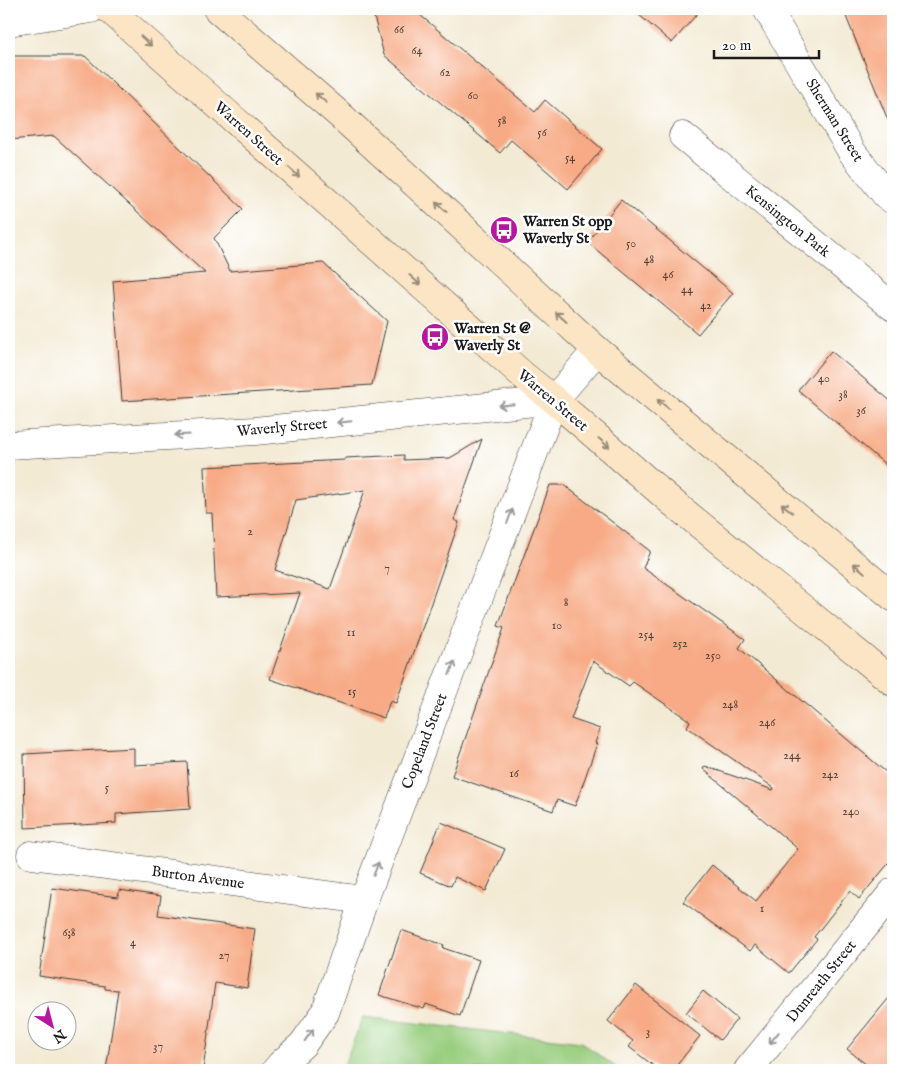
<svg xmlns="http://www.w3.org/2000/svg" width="902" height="1079" font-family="'IM FELL English',serif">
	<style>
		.green { fill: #99ce7f; stroke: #5a754e }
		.building { fill: #f7aa85; fill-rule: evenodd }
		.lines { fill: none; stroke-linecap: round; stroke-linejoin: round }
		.street-casing { stroke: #3c3b38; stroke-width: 29 }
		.secondary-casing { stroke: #3c3b38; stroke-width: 29 }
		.street { stroke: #fff; stroke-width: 28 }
		.secondary { stroke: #fce5c4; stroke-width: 28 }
		.oneway { stroke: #978b78 }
		.oneway2 { stroke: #999 }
		.labels { text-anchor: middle; stroke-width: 5; stroke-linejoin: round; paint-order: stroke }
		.number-label { font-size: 12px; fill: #534036 }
		.street-label { font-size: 15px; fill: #1c1c1c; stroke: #fff }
		.poi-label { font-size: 15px; font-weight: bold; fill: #1c1c1c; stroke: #fff; text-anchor: start }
	</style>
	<rect width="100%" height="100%" fill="#fff"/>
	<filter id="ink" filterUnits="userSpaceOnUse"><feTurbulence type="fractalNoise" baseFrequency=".02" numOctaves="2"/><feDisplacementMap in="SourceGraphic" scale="10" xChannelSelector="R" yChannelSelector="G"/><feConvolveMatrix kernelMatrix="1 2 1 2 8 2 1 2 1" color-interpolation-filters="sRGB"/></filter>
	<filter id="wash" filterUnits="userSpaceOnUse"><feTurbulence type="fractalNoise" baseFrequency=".0096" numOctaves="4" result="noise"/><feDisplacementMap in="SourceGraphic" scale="20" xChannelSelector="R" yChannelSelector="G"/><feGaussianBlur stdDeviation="1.12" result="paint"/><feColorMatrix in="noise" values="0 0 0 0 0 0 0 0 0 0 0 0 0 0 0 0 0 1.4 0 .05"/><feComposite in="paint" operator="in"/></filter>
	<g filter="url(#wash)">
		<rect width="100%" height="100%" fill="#f3ead4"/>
		<!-- green -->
		<path class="green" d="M363,1017L581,1042L620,1070H342Z"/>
		<g id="blocks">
			<!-- building -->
			<path class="building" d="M372,9H413L535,112L545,100L602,149L568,189L511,140L500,153L384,55Z
				M632,9H701L672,43Z
				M843,9H893V129L892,130Z
				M9,56H85L243,209L214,238L230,271L323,263L387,321L372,385L122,401L113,281L205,273L54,136L9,140Z
				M621,200L733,293L698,334L587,242Z
				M831,351L893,403V471L798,390Z
				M482,439L454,520L459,522L412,658L396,703L390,701L384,718L270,679L300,593L216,597L212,513H206L204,467L345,460V458L404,455V460L450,458ZM365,490L330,589L275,570L296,500Z
				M550,485H564L650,551L643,568L745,639L739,648L893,778V858L859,899L850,891L814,937L817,939L789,973L755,945L750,951L683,902L712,865L756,901L798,849L703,769L705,766L773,790L774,788L687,727L690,721L633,682L629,686L593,661L571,719L600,729L595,743L597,744L575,806L557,800L553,811L452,776L504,628L498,626Z
				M134,748V765L187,762L190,809L116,814V823L25,828L24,754Z
				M441,822L505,849L486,891L455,877L451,886L420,873Z
				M52,888L118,897L119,890L161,896L158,915L255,929L247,988L215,983L203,1070H106L118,990L105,989V986L39,976Z
				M401,930L444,945L443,948L479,960L460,1016L426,1004L424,1009L379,995Z
				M636,985L700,1036L673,1070H659L629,1047L633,1041L608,1021Z
				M703,991L737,1019L720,1040L686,1013Z
				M893,993V1070H873L847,1049Z"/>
		</g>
	</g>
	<g filter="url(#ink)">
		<use href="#blocks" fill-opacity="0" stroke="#3c3b38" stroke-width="1"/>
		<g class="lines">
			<defs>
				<path id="street" d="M767,9L852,152L886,195L893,200
					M9,22L91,9
					M683,136L893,307
					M9,445L255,431L554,400
					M31,855L364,900
					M276,1070L281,1064L303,1044L325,1013L364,900L554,400L597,350
					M748,1070L893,892"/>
				<path id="secondary" d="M109,9L524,376L554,400L672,502L893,682
					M217,9L341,116L597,350L893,597"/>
			</defs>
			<!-- street casing -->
			<use href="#street" class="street-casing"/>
			<!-- secondary casing -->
			<use href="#secondary" class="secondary-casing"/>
			<!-- street -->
			<use href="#street" class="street"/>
			<!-- secondary -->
			<use href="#secondary" class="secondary"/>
		</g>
		<!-- one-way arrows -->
		<defs><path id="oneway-shaft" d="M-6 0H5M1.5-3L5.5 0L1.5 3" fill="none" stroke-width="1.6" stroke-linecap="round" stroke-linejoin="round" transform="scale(1.25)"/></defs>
		<g class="oneway">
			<use href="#oneway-shaft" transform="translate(146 41) rotate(42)"/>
			<use href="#oneway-shaft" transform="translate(321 98) rotate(-139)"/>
			<use href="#oneway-shaft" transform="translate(294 172) rotate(42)"/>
			<use href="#oneway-shaft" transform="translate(441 207) rotate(-138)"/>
			<use href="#oneway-shaft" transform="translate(415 280) rotate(42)"/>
			<use href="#oneway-shaft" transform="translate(561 317) rotate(-138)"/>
			<use href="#oneway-shaft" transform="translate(663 404) rotate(-141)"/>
			<use href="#oneway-shaft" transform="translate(604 443) rotate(41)"/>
			<use href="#oneway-shaft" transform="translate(787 508) rotate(-140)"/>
			<use href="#oneway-shaft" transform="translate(859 568) rotate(-140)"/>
		</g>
		<g class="oneway2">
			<use href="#oneway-shaft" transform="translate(506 405) rotate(174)"/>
			<use href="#oneway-shaft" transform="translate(344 422) rotate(174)"/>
			<use href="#oneway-shaft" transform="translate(182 435) rotate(177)"/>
			<use href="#oneway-shaft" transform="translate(510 516) rotate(-69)"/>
			<use href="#oneway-shaft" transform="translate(452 668) rotate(-69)"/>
			<use href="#oneway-shaft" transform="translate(376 869) rotate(-69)"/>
			<use href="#oneway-shaft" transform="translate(309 1035) rotate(-55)"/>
			<use href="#oneway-shaft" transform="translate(774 1038) rotate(129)"/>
		</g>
	</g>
	<!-- icons -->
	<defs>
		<symbol id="bus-disc" viewBox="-11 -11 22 22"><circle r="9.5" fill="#b5179e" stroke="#fff"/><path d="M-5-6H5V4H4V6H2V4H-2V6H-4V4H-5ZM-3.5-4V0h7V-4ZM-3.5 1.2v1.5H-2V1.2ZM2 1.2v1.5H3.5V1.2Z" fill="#fff"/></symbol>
	</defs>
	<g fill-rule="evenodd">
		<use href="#bus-disc" x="488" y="214" width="32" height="32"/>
		<use href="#bus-disc" x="419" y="321" width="32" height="32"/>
	</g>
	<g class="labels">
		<!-- number labels -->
		<g class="number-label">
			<text x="399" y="33">66</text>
			<text x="417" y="54">64</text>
			<text x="445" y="76">62</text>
			<text x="473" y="99">60</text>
			<text x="502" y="124">58</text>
			<text x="542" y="136">56</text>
			<text x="570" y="161">54</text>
			<text x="631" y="247">50</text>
			<text x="649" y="263">48</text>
			<text x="668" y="278">46</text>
			<text x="687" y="293">44</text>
			<text x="706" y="309">42</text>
			<text x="824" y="382">40</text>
			<text x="843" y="398">38</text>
			<text x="861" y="414">36</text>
			<text x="250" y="535">2</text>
			<text x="387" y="572">7</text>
			<text x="566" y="606">8</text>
			<text x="557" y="629">10</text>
			<text x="351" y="636">11</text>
			<text x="646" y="638">254</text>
			<text x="680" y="647">252</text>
			<text x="713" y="659">250</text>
			<text x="352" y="695">15</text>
			<text x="730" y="708">248</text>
			<text x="767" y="726">246</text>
			<text x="792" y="759">244</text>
			<text x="514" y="777">16</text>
			<text x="830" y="778">242</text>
			<text x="107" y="791">5</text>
			<text x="851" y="815">240</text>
			<text x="762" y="912">1</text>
			<text x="69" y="936">6;8</text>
			<text x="133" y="946">4</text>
			<text x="224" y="959">27</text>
			<text x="648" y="1035">3</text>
			<text x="158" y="1050">37</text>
		</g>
		<!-- street labels -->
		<g class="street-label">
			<text transform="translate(835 120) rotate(58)" y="5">Sherman Street</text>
			<text transform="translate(249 133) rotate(42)" y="5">Warren Street</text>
			<text transform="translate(788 221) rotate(39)" y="5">Kensington Park</text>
			<text transform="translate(553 400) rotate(40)" y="5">Warren Street</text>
			<text transform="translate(282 427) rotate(-5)" y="5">Waverly Street</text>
			<text transform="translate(424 741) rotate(-69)" y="5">Copeland Street</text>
			<text transform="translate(198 877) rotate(8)" y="5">Burton Avenue</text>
			<text transform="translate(821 981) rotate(-51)" y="5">Dunreath Street</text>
		</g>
		<!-- poi labels -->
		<g class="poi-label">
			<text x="523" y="226">Warren St opp<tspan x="523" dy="17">Waverly St</tspan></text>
			<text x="454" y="333">Warren St @<tspan x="454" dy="17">Waverly St</tspan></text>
		</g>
	</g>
	<!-- margin -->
	<rect width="902" height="1079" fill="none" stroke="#fff" stroke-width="30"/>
	<!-- north arrow -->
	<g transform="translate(52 1026) rotate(144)"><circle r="24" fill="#ffffff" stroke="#a4a4a4"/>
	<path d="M0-4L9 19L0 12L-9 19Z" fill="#b5179e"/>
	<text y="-8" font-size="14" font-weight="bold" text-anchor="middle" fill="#1c1c1c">N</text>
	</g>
	<!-- scale -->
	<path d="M714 50v8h105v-8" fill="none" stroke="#1c1c1c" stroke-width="2.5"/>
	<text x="722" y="50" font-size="15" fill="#1c1c1c" stroke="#ffffff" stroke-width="4" paint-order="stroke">20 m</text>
</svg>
